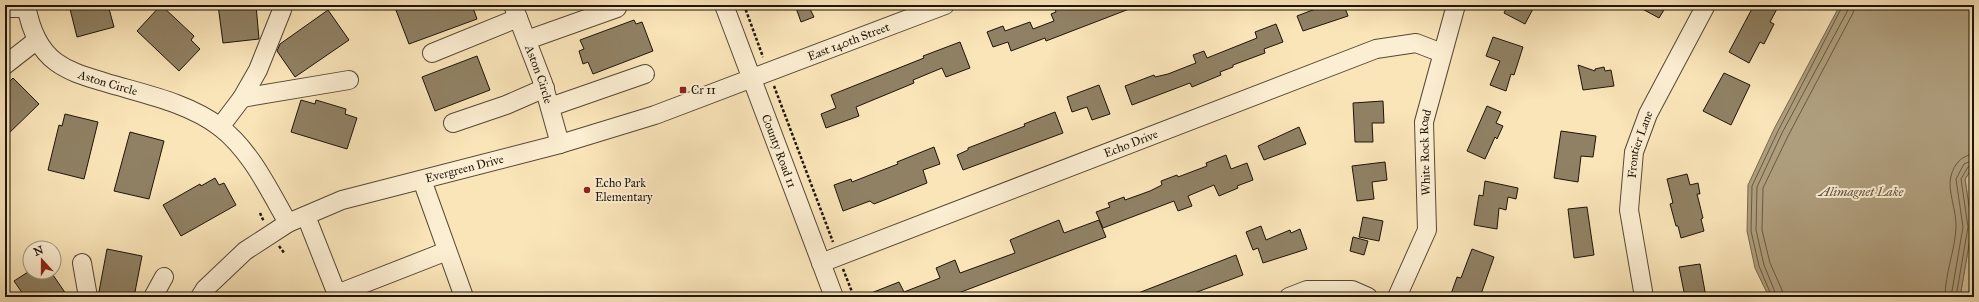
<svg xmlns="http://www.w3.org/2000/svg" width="1979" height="302" font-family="'IM FELL Great Primer',serif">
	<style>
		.green { fill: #d4c19b; stroke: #786a52 }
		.water { fill: #af9e7d; stroke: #75674e }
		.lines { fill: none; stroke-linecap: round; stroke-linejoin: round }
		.shore { stroke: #665942; stroke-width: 1 }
		.building { fill: #908164; stroke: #1d1408 }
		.minor-casing { stroke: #544834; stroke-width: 20 }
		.path { stroke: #1d1408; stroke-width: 2.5; stroke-dasharray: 3 2; stroke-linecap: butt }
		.minor { stroke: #fceed2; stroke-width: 18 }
		.poi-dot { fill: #8f2418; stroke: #fceed2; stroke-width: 1.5 }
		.labels { text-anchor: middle; stroke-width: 4; stroke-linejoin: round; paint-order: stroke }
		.street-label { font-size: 12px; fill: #1d1408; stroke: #fceed2 }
		.poi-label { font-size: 12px; fill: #1d1408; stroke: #fceed2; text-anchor: start }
		.water-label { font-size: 13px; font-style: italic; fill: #5f523d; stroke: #fceed2 }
	</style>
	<rect width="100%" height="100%" fill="#fae5b9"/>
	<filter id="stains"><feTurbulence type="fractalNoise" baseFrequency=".005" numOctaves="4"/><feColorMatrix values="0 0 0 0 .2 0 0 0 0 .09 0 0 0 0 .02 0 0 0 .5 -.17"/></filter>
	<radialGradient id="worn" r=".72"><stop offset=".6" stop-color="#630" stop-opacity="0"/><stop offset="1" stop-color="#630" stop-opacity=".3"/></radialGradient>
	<!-- green -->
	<path class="green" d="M1974,169V297H1960L1972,227L1965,179L1971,170Z"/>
	<!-- water -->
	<path class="water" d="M1840,5H1974V169L1971,170L1965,179L1972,227L1960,297H1769L1755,268L1747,231L1748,185L1774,129Z"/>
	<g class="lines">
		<!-- shore -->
		<path class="shore" d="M1772,297L1759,266L1751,231L1752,186L1778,131L1843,5
			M1777,297L1764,265L1756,230L1757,187L1782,133L1848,10L1849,5
			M1783,297L1782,290L1770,263L1762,230L1763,188L1788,136L1853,13L1855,5
			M1945,297C1945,273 1955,251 1956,227C1957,212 1947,190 1951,176C1954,164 1962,155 1974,154
			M1951,297L1963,227L1956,179L1964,164L1974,160
			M1956,297L1968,227L1961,179L1968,167L1974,166"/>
	</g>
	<!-- building -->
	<path class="building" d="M69,5H108L114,27L77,37Z
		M161,5L194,36L191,40L200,49L179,71L137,31Z
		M218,5H256L259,39L223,43Z
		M394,5H472L477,19L409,44Z
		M795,5H808L814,17L801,22Z
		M1053,5H1137V6L1046,41L1045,38L1011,51L1008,42L993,47L987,32L1003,26L1005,31L1030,22L1033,29L1054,21L1051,14L1056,12Z
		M1317,5H1344L1348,16L1303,31L1297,16L1318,8Z
		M1508,5H1535L1525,24L1504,13Z
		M1635,5H1667L1659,18Z
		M1754,5H1779L1770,22L1774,24L1764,44L1760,42L1749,63L1729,52Z
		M328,10L349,40L295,77L277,51L280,44Z
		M634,20L636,24L642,22L653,51L593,74L588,62L583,64L579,51L584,49L580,40Z
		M1276,24L1283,42L1264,49L1265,53L1233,65V67L1220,72L1221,75L1192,87L1190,83L1132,105L1125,86L1154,75L1155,77L1168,74L1196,63L1193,55L1204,51L1207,58L1257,38L1255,32Z
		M1493,37L1523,47L1514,75L1511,74L1506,91L1490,85L1500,61L1486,56Z
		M960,42L970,68L946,77L942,68L913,80L914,83L856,107L859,116L826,128L821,114L836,108L831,95L924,58L923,56Z
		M477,56L490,90L435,111L422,77Z
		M1578,65L1595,71V69L1604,67L1605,71L1611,70L1614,86L1583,90Z
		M1724,73L1750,85L1731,125L1703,111Z
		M13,78L39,104L5,137V86Z
		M1099,85L1110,114L1092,120L1087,107L1072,112L1067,97Z
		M301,100L315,104L316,100L346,109L345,114L357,118L347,149L291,132Z
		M1383,101L1384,123H1372L1373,142H1355L1353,103Z
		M1487,106L1501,112L1496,123L1503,126L1497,139L1495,137L1485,159L1467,151Z
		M1055,112L1063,133L963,170L957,155L968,150V148L1025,126L1024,124Z
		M65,114L98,122L84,179L48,170L59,125L62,126Z
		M1299,127L1306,144L1264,160L1258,146Z
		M1561,131L1596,136L1593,157L1581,156L1578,182L1554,178Z
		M130,132L164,141L149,199L114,191Z
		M934,147L940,164L923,170L927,183L874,204L870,201L843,211L834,185L851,179L852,182L898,164L897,162Z
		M1226,155L1231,169L1247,163L1253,180L1237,186L1238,188L1219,196L1214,185L1188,196L1192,206L1178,211L1174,201L1103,228L1096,212L1110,207L1108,203L1124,197L1125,200L1150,191L1162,185L1161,181L1177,175L1178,177L1207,166L1206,163Z
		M1385,162L1387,180L1372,182L1374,199L1357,201L1352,166Z
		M1687,174L1690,185L1698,183L1700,194H1697L1703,218L1701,219L1704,231L1681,238L1678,226H1676L1670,204L1673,203L1667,179Z
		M215,178L219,185L224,183L236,205L181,236L163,205L200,184L201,186Z
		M1485,181L1518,188L1516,199L1508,197L1506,210L1499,208L1497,229L1474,225L1479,195L1483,196Z
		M1587,207L1594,255L1574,258L1568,209Z
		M1363,217L1383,221L1379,241L1359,237Z
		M1059,220L1064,233L1099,220L1106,237L948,297H861L899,282L904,292L940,278L936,268L955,260L960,273L1015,253L1010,240Z
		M1261,226L1266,240L1290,230L1291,233L1300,229L1307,249L1263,263L1258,248L1253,250L1246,232Z
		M1353,237L1368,241L1364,255L1350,251Z
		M107,249L142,256L134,297H98Z
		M1472,249L1494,257L1480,297H1461L1451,294L1457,277L1461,278Z
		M1236,255L1243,275L1189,295L1190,297H1128Z
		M1700,264L1706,297H1685L1679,267Z
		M28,272H51L68,297H25L14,281Z"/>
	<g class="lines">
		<defs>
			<g id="minor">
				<path id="s1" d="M26,5C30,27 38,49 56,62C71,73 88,77 104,82C143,94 187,102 220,127C251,151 269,190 288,223"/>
				<path id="s2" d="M513,5L543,83L560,144"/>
				<path id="s3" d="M724,5L834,297"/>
				<path d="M5,8H26"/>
				<path d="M527,40L617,8"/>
				<path d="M432,53L518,18"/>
				<path d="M5,65L37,40"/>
				<path d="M242,98L349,80"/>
				<path d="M550,107L645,74"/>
				<path d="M453,123L506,105L545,88"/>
				<path d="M220,127L242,98L258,70L282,10"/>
				<path d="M422,180L464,297"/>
				<path d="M306,216L338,297"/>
				<path d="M82,263L88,297"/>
				<path id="s4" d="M821,263L1376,49L1416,43L1442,53"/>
				<path d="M337,294L447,251"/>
				<path d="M153,297L164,277"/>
				<path id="s5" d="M200,297L205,289L245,251L288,223L342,200L560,144L655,115L945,5"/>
				<path d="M1289,297L1307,290H1352L1368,297"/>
				<path id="s6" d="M1397,297L1427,230L1424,122L1456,5"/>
				<path id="s7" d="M1644,297L1629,210L1634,152L1648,114L1706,5"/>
			</g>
		</defs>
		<!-- minor casing -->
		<use href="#minor" class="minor-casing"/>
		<!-- path -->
		<path class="path" d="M744,5L763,57
			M774,86L833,242
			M260,213L264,222
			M279,246L285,254
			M843,269L854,297"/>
		<!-- minor -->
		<use href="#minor" class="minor"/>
	</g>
	<!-- markers -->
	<g class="poi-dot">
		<rect x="679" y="86" width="8" height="8" rx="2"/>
		<circle cx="587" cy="190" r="4"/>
	</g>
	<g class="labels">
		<!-- street labels -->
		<g class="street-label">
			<text dy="4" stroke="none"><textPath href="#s5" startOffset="706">East 140th Street</textPath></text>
			<text dy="4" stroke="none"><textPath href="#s2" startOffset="74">Aston Circle</textPath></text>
			<text dy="4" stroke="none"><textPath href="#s1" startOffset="122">Aston Circle</textPath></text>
			<text dy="4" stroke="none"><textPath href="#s4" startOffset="332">Echo Drive</textPath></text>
			<text dy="4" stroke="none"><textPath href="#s7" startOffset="155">Frontier Lane</textPath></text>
			<text dy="4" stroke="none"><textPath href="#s3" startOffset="156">County Road 11</textPath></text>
			<text dy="4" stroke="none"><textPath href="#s6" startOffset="151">White Rock Road</textPath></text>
			<text dy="4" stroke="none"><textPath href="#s5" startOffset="301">Evergreen Drive</textPath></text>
		</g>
		<!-- poi labels -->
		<g class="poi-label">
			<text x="691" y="94">Cr 11</text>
			<text x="595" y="187">Echo Park<tspan x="595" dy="14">Elementary</tspan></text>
		</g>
		<!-- water labels -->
		<g class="water-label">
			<text x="1861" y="196">Alimagnet Lake</text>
		</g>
	</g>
	<!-- margin -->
	<rect width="1979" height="302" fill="none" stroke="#fae5b9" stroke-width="20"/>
	<rect x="6" y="6" width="1967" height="290" fill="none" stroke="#1d1408" stroke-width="2"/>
	<rect x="10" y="10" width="1959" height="282" fill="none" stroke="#1d1408"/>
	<!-- north arrow -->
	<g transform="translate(42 260) rotate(339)"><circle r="19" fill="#fceed2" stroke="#a39781"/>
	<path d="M0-3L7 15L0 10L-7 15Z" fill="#8f2418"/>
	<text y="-6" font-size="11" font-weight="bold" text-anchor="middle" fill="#1d1408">N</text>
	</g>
	<rect width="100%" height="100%" filter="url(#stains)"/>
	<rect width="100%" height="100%" fill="url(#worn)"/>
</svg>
